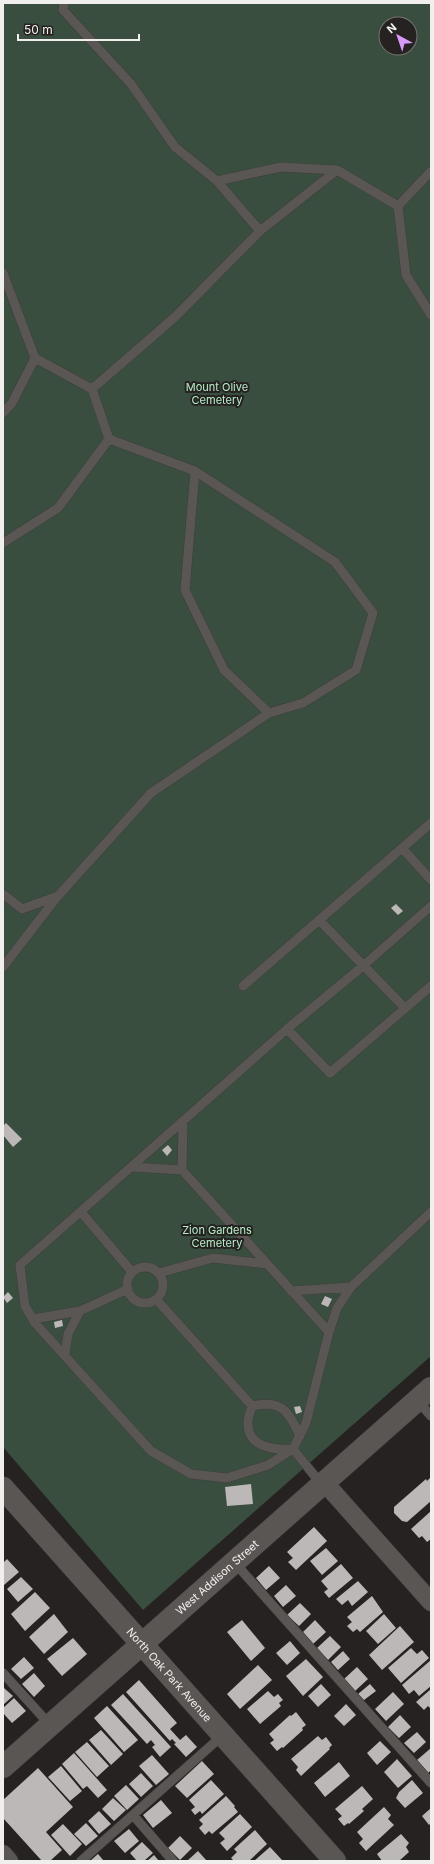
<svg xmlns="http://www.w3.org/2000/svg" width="434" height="1864" font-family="Inter,sans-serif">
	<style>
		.green { fill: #394e3f; fill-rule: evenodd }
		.building { fill: #bdb8b8 }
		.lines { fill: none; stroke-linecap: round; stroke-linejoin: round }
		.service-casing { stroke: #403d3c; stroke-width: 10 }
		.minor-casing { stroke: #403d3c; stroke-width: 19 }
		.tertiary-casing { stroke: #403d3c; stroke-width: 23 }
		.service { stroke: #595654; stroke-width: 9 }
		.minor { stroke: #595654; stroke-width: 18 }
		.tertiary { stroke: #595654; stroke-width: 22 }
		.labels { text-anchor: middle; stroke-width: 4; stroke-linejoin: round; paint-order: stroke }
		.park-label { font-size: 11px; fill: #b7efc7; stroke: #252221 }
		.street-label { font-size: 11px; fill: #f1efee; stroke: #252221 }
	</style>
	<rect width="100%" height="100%" fill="#252221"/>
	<!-- green -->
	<path class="green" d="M3,3H431V1356L143,1610L3,1447ZM386,24H410V48H386Z"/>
	<!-- building -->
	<path class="building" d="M396,904L403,911L398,915L391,908Z
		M6,1123L22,1139L13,1147L3,1135V1126Z
		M168,1145L172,1150L167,1156L162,1150Z
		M8,1292L13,1298L7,1303L3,1297Z
		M325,1296L332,1299L328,1307L321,1304Z
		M62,1320L63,1326L55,1328L54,1322Z
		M300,1406L302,1412L296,1414L294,1407Z
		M431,1477V1501L407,1522L402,1521L394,1513V1507L426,1479L427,1481Z
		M251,1484L253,1504L227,1506L225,1487Z
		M431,1511V1539L427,1542L422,1536L419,1538L411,1529Z
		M314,1527L327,1541L296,1570L288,1562L293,1558L287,1552Z
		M326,1548L338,1561L322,1575L310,1561Z
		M7,1559L19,1572L4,1585L3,1563Z
		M341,1564L353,1578L329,1598L324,1592L328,1589L321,1581Z
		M269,1566L280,1578L266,1590L256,1578Z
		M21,1577L33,1589L18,1602L7,1589Z
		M358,1581L368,1592L352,1606L348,1600L342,1605L336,1599Z
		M286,1585L296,1596L283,1607L274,1596Z
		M35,1592L50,1608L25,1631L11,1614Z
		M372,1596L383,1612L360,1632L357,1629L353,1632L347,1626L352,1622L347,1617Z
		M300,1603L311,1614L299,1626L287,1615Z
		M54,1614L68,1632L44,1654L29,1637Z
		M384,1614L396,1628L378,1644L366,1631Z
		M242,1620L265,1648L251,1661L227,1632Z
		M315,1620L326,1632L313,1644L303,1632Z
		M400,1626L414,1642L382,1670L369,1655Z
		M330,1636L341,1647L328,1660L317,1648Z
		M73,1638L87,1654L62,1676L47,1659Z
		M290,1641L300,1653L287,1665L276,1653Z
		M411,1648L417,1654L422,1650L429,1658L401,1683L388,1668Z
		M343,1651L350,1659L338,1670L331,1662Z
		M24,1657L34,1668L21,1679L11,1669Z
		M306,1659L323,1677L303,1696L286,1676Z
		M431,1660V1686L419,1696L414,1690L409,1694L402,1685Z
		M258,1665L272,1680L240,1709L227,1694Z
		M357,1667L368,1679L355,1691L344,1679Z
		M34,1673L45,1686L34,1697L22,1684Z
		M139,1680L177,1723L170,1729L180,1740L186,1735L197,1747L186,1757L174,1744L176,1743L172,1739L170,1741L126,1692Z
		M321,1684L331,1695L318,1707L308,1696Z
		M370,1684L376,1691L364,1700L358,1694Z
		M4,1688L13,1696L3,1705V1689Z
		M431,1689V1709L428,1706L424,1710L416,1702Z
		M268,1691L274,1697L278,1694L283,1700L279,1703L281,1706L260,1724L247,1709Z
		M393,1692L404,1704L386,1721L375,1709Z
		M123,1694L171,1747L160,1757L152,1747L155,1745L151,1740L147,1744L111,1705Z
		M14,1698L26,1711L12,1723L3,1713V1708Z
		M346,1704L356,1715L344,1726L334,1716Z
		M107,1706L138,1740L124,1752L94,1718Z
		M296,1712L306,1725L302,1728L303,1730L283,1748L282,1747L277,1751L270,1743L274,1740L269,1734L290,1715L291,1716Z
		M400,1715L411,1727L399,1738L388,1727Z
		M101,1730L123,1754L111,1765L89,1740Z
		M417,1732L426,1742L414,1753L404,1743Z
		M318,1736L322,1740L326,1737L332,1745L329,1748L330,1749L301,1776L296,1770L298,1767L291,1759Z
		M380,1741L391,1752L377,1765L367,1753Z
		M87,1742L109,1766L97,1777L75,1752Z
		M431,1748V1770L428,1773L417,1760Z
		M74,1753L107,1790L98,1798L87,1786L83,1789L62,1764Z
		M152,1755L169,1774L156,1785L139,1766Z
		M397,1759L412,1776L398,1788L384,1772Z
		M202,1761L214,1774L187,1798L175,1786Z
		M339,1762L350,1776L325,1797L314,1783Z
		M61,1766L82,1791L70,1801L48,1777Z
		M38,1768L73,1807L46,1832L62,1850L50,1861H42L3,1818V1800Z
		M141,1773L153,1786L141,1797L129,1784Z
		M211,1780L224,1794L202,1814L200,1811L195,1815L191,1810L195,1807L189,1800Z
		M412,1780L423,1793L405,1808L396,1798L399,1792Z
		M126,1785L139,1799L127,1810L114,1796Z
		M362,1786L373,1799L362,1809L364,1811L349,1824L348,1823L344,1826L338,1819L342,1816L335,1809Z
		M226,1796L235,1806L234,1807L238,1812L212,1834L209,1831L205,1835L199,1828L203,1824L199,1820Z
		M113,1798L126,1810L114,1821L102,1809Z
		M161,1800L172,1813L153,1828L143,1815Z
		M384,1807L391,1815L388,1819L394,1825L366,1851L359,1843L363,1839L357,1832Z
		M431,1808V1823L429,1825L422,1816Z
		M99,1811L111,1824L99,1834L88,1821Z
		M240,1814L252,1827L227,1851L220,1843L225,1839L219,1833Z
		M86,1823L98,1836L86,1846L74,1834Z
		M63,1824L82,1844L70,1856L51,1835Z
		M129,1829L139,1841L125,1853L114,1841Z
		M255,1830L267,1844L249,1861H234L231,1858L237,1852L234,1849Z
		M401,1834L409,1843L406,1847L409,1852L399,1861H382L377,1854Z
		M180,1836L192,1848L180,1860L168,1848Z
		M142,1842L153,1853L144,1861H137L130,1853Z
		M270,1847L282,1860L254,1861Z
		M198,1851L207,1861H187Z
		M98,1854L104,1861H90Z
		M154,1855L159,1861H147Z"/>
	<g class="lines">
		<defs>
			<path id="service" d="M64,3L63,10L131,84L175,147L217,181L281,167L337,170L398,206L431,171
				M217,181L260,231
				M398,206L406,275L431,315
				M3,273L35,358L92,389L109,439L195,471L335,562L373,613L356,670L303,703L269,713L151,793L58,896L22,909L3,894
				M92,389L175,317L260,231L337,170
				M3,413L12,403L35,358
				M195,471L185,590L224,670L269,713
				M3,543L58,508L109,439
				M402,848L431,880
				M319,920L405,1008
				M3,967L57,897
				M243,986L431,823
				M287,1029L330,1073L431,986
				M132,1167L182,1170L329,1332L306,1423L293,1449L268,1465L227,1478L191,1474L151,1451L35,1323L25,1306L20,1265L287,1029L363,966L431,906
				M182,1170L183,1122
				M81,1212L132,1272
				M127 1285a18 18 0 1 1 36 0a18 18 0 1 1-36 0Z
				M159,1273L213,1258L267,1264
				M291,1291L351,1287L431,1212
				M156,1299L252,1406
				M33,1319L80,1311L128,1289
				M329,1332L337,1308L351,1287
				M65,1354L68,1334L80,1311
				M417,1400L431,1416
				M291,1449C274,1450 248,1447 248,1424C247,1419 251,1411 252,1406C282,1399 288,1411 300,1436
				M293,1449L322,1485
				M234,1562L431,1783
				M3,1673L50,1725
				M133,1815L173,1861
				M81,1861L223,1735"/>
			<path id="minor" d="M324,1482L431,1602
				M3,1854L9,1861"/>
			<g id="tertiary">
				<path id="s1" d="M3,1488L335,1861"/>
				<path id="s2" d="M3,1767L431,1388"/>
			</g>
		</defs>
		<!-- service casing -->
		<use href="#service" class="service-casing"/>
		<!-- minor casing -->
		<use href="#minor" class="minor-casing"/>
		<!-- tertiary casing -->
		<use href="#tertiary" class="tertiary-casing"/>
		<!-- service -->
		<use href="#service" class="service"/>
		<!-- minor -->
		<use href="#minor" class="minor"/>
		<!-- tertiary -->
		<use href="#tertiary" class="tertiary"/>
	</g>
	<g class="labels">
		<!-- park labels -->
		<g class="park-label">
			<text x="217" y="391">Mount Olive<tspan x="217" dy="13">Cemetery</tspan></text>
			<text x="217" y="1234">Zion Gardens<tspan x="217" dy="13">Cemetery</tspan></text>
		</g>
		<!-- street labels -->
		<g class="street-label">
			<text dy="4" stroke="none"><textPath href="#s2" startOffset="286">West Addison Street</textPath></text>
			<text dy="4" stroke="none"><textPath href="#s1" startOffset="250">North Oak Park Avenue</textPath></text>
		</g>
	</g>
	<!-- border -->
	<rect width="434" height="1864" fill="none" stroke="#f1efee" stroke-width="8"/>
	<!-- north arrow -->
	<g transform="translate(398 36) rotate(320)"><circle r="19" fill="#252221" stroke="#777473"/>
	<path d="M0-3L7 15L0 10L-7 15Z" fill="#d89af8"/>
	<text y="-6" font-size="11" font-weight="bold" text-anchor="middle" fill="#f1efee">N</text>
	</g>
	<!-- scale -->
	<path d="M18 34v6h121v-6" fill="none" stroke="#f1efee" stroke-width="2"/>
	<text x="24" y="34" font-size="12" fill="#f1efee" stroke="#252221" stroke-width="3" paint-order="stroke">50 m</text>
</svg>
